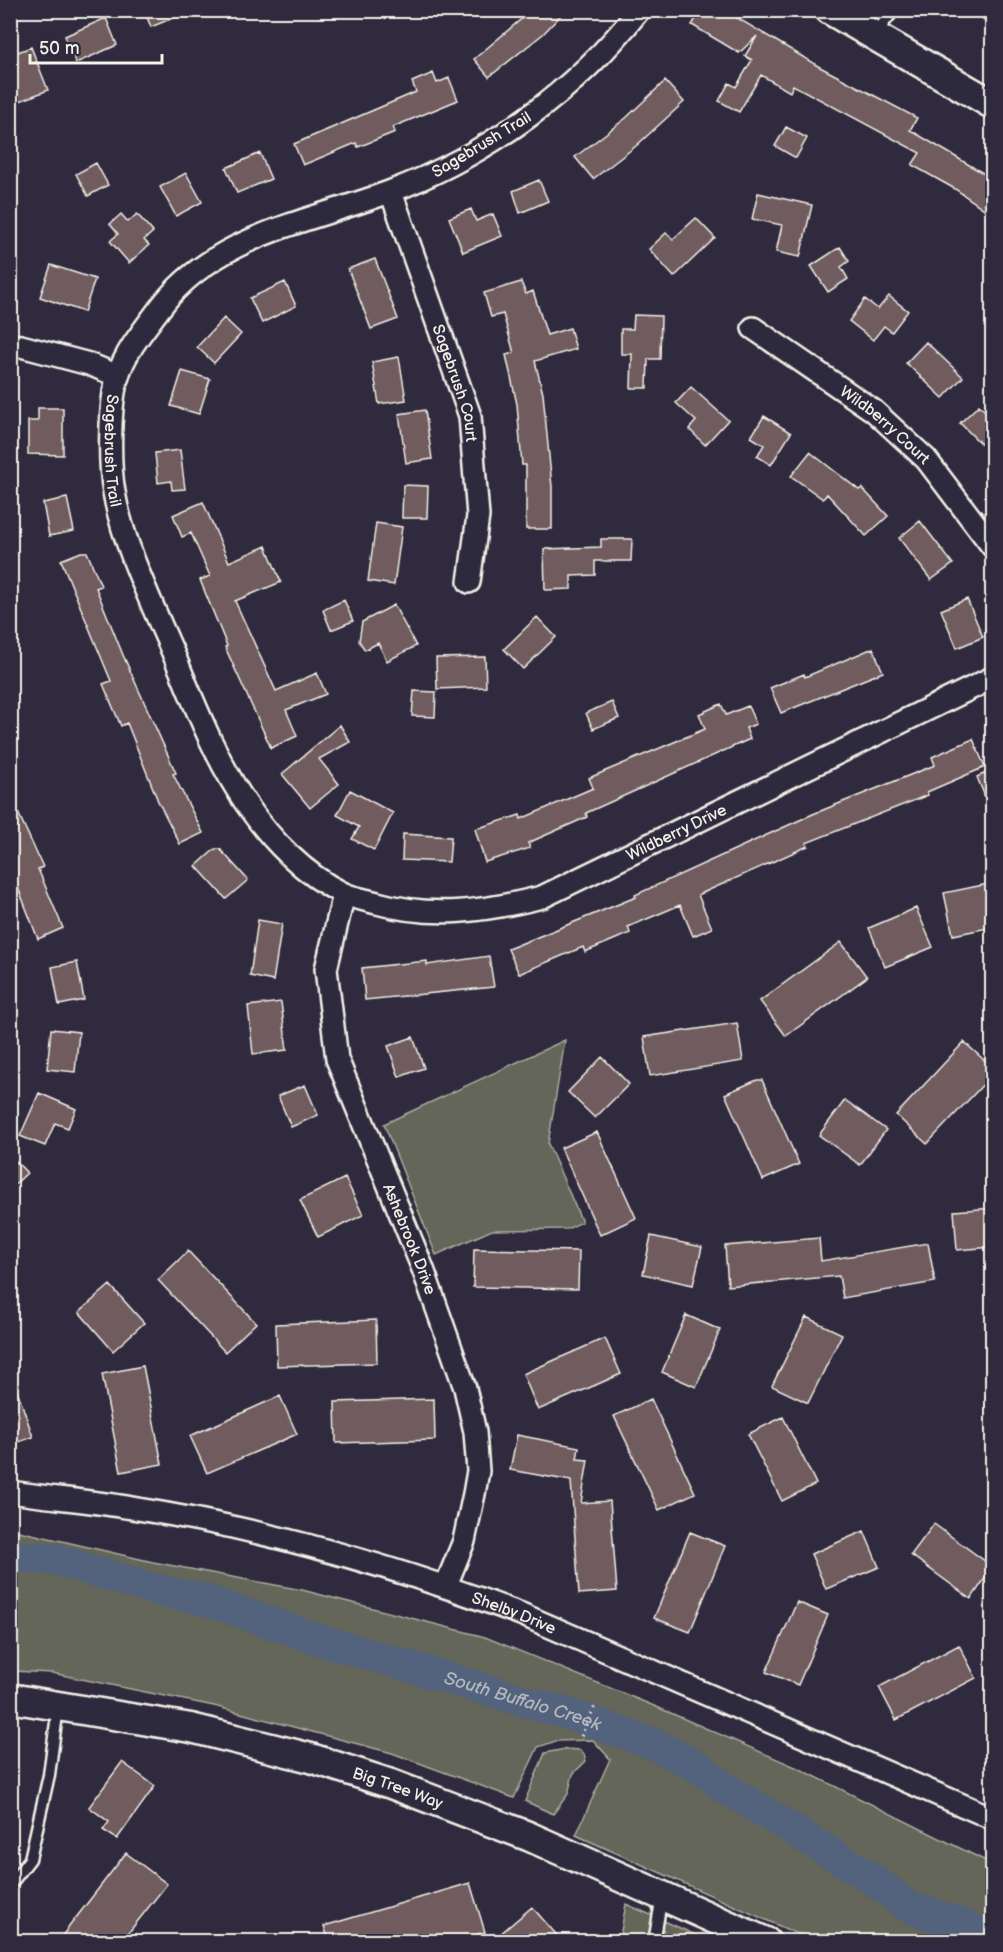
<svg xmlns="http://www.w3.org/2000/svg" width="1003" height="1952" font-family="'Balsamiq Sans',sans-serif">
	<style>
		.green { fill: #646658; stroke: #acaca0; stroke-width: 1.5 }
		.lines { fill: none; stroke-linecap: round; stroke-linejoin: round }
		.river { stroke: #53627d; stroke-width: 32 }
		.building { fill: #705b5e; stroke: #f4f1e8; stroke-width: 1.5 }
		.lane-casing { stroke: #f4f1e8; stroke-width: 15 }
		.street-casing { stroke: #f4f1e8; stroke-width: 26 }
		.secondary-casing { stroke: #f4f1e8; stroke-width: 33 }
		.path { stroke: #f4f1e8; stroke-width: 3; stroke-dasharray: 1.5 4.5; stroke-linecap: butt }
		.lane { stroke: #2f2a3d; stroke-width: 10 }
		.street { stroke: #2f2a3d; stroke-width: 21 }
		.secondary { stroke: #2f2a3d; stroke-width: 28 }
		.labels { text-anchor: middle; stroke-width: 4.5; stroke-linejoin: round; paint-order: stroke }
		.street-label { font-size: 16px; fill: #f4f1e8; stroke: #2f2a3d }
		.water-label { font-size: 18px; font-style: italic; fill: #b4b8bd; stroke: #2f2a3d }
	</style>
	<rect width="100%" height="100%" fill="#2f2a3d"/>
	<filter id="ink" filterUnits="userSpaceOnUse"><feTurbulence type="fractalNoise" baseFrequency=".0167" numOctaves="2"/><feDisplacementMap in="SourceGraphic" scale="12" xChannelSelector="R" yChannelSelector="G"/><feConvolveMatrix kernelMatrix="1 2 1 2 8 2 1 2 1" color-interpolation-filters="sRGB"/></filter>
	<g filter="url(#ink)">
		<!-- green -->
		<path class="green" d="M565,1040L548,1144L582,1222L567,1229L492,1230L436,1255L384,1124Z
			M10,1529L153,1562L302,1590L485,1637L659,1708L800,1769L992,1864V1941H813L576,1835L610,1759L593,1740L556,1741L538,1747L514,1798L392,1753L214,1706L52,1673L11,1671Z
			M565,1749L580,1750L584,1754L586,1761L573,1774L568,1794L553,1814L525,1801L545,1753Z
			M626,1904L709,1941L619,1942Z"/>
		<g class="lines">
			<!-- river -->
			<path class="river" id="s1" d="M10,1556L58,1560L156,1590L206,1600L314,1638L581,1718L656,1745L700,1768L722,1786L871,1878L909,1907L966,1926L992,1941"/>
		</g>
		<!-- building -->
		<path class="building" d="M144,10H190V11L151,27Z
			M532,10H566L543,34L489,77L474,59Z
			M701,10H724L818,66L917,118L910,130L993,179V215L955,189L912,165L920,153L793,85L790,92L761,75L739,112L719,101L729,83L736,87L752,60L745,56L757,36L739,53L692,25Z
			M106,18L117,45L76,63L65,36Z
			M31,47L48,90L10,105V55Z
			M433,73L437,83L449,78L458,100L393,127L395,132L358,147L356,143L303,165L294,144L416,92L412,82Z
			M665,81L684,102L636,146L593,179L575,157L626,118Z
			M786,127L807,138L796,158L775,146Z
			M260,153L271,179L237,193L226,168Z
			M96,163L108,185L88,196L76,174Z
			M186,173L202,202L176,216L160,187Z
			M539,180L548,201L520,213L513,191Z
			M758,193L812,205L800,257L776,252L782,225L752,219Z
			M471,209L476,221L493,214L502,236L463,252L449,218Z
			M121,214L128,222L137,214L153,232L144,240L149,245L129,263L110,241L118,234L110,224Z
			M696,218L715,238L674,277L649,249L666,233L673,239Z
			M840,247L849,261L841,267L848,279L828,292L811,266Z
			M375,259L398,319L371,329L348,269Z
			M51,265L95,279L84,312L40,297Z
			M285,282L296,306L262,323L250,298Z
			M521,282L526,294L533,291L547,335L570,328L576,349L535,361L543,394L552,487V529H526V465H522L517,404L506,355L514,353L503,314L491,317L484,293Z
			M889,296L908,311L892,332L884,326L873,340L849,321L865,299L878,309Z
			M634,315L661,316L660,359H648L647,388H631L632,354H621V329H633Z
			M224,318L241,334L214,363L197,347Z
			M926,342L963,377L943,398L906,363Z
			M399,357L406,400L379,404L372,362Z
			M182,371L210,379L199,414L171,406Z
			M691,387L728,420L705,445L689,429L696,421L676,403Z
			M979,405L993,419V435L982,445L960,423Z
			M38,408H63V455L28,454V421H38Z
			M425,410L432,459L406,463L399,414Z
			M764,416L791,433L771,465L757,456L764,445L751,437Z
			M180,450L185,489L172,490L171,481L158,483L155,453Z
			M810,452L859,490L862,488L888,516L866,536L827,494L823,499L791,476Z
			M403,485L428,486L427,518H402Z
			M67,498L74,531L49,536L43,503Z
			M203,502L229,562L266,546L281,582L235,601L276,691L317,673L326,694L286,710L297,736L271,748L225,647L227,646L200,580L210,576L191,533L182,537L173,515Z
			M920,521L953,564L931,580L899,538Z
			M376,523L402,527L394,585L368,581Z
			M601,539H632L631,561H595V575L571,576V589L545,590L544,549L601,547Z
			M81,552H87L101,586L96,588L123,655L176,773L173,774L203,833L180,844L158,801L127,723L121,726L103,684L111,681L61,560Z
			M967,599L983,637L957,648L941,610Z
			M344,600L353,621L331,630L323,610Z
			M394,605L416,646L387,661L378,643L365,650L359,641L362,622Z
			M537,617L556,637L523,669L504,649Z
			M873,648L883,672L781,713L770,688L804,674L805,677Z
			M485,657L486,687L437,689L436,658Z
			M414,691L436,692L435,717L412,716Z
			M612,702L619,718L593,729L586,713Z
			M721,704L726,715L748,706L756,724L746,728L750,739L586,813L587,817L528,843L530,848L485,862L475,829L520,815L521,819L593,788L589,778L705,729L699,714Z
			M340,725L350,742L319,759L339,784L310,808L282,774Z
			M973,739L985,767L927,792L928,795L806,843L808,846L698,895L712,928L693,936L680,905L628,927L630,933L585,952L583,947L519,974L508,949L636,897L635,895L813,814L935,765L932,757Z
			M993,770V814H992L977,777Z
			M350,790L393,813L374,850L352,839L359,827L337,815Z
			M10,795L43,867L38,869L63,928L38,939L10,867Z
			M403,834L451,837L449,862L402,860Z
			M215,849H220L248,880L226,899L196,866Z
			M993,883V927L953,935L944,893Z
			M916,908L933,947L885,967L869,928Z
			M258,920L282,924L273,981L250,976Z
			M841,942L867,977L786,1036L760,1001Z
			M489,956L494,987L365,1000L362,968L427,961V965Z
			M77,962L84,1000L59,1005L52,967Z
			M281,1002L287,1050L253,1054L248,1006Z
			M737,1023L743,1061L650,1076L644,1037Z
			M51,1029L79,1032L75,1072L47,1069Z
			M413,1037L424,1068L399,1077L388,1046Z
			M964,1042L993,1068V1074L927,1144L896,1115Z
			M602,1057L629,1084L595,1118L568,1092Z
			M757,1080H762L799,1164L763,1180L725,1094Z
			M305,1085L318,1115L291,1127L278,1096Z
			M39,1093L76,1109L68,1128L55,1123L45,1146L20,1136Z
			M845,1100L886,1130L860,1165L819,1135Z
			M597,1132L636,1218L600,1235L561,1148Z
			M10,1155L27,1173L10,1189Z
			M345,1178L363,1215L318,1237L300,1200Z
			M993,1208V1247L957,1250L954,1211Z
			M651,1236L702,1247L693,1285L643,1274Z
			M819,1238L821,1261L928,1243L935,1282L843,1298L839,1276L728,1286L725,1246Z
			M474,1249L579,1251L578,1289L473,1287Z
			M188,1251L256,1323L225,1352L158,1280Z
			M110,1285L144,1323L113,1351L79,1312Z
			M686,1315L720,1330L696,1387L662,1372Z
			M806,1317L842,1334L808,1403L772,1386Z
			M376,1320L377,1363L277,1366L276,1324Z
			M605,1338L621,1374L538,1410L523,1374Z
			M143,1366L162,1464L121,1472L102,1374Z
			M10,1378H13L33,1437L10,1445Z
			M280,1396L297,1434L207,1473L190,1436Z
			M434,1399L435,1440L336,1443L335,1402Z
			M651,1399L695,1493L659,1510L614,1416Z
			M783,1417L816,1484L782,1501L748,1434Z
			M517,1435L579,1447L577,1459L588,1460L581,1503L610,1501L617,1591L579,1594L571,1481L510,1470Z
			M934,1524L993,1567L971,1599L911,1555Z
			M864,1531L879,1567L826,1589L811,1554Z
			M690,1532L725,1546L690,1632L654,1618Z
			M797,1602L828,1615L798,1685L766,1672Z
			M959,1645L976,1678L896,1720L879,1687Z
			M122,1762L155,1786L117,1839L103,1830L109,1822L89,1807Z
			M126,1853L167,1884L122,1941H58Z
			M470,1883L485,1932L455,1941H329L324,1926Z
			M532,1907L562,1941H492Z"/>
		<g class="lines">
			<defs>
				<path id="lane" d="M982,10L992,17
					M874,35L894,10
					M10,1885L30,1859L49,1775L58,1707
					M654,1942L662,1896"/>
				<g id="street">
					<path id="s2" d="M639,10C576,91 486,156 389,192C310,222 214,235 160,308C145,328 125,352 118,376C109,403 109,464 114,492C122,541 151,602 171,648C194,702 214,757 247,805C271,840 304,874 342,893C353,898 366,900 377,903C434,919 486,911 542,897L992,678"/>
					<path id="s3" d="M391,192L470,416L478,516L469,582"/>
					<path id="s4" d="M753,328L874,411L926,459L992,546"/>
					<path d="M10,345L21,346L89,364L118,376"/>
					<path id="s5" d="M344,894L326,969L337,1059L423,1269L465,1388L475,1432L478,1471L474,1494L464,1541L446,1585"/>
					<path id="s6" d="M10,1492C51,1498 92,1501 132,1508C265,1529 396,1567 521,1614L992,1818"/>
				</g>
				<g id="secondary">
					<path d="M830,10L992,104"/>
					<path id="s7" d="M10,1698L191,1728L311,1758L391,1784L528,1836L766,1942"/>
				</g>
			</defs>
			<!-- lane casing -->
			<use href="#lane" class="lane-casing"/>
			<!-- street casing -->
			<use href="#street" class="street-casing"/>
			<!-- secondary casing -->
			<use href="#secondary" class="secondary-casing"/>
			<!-- path -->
			<path class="path" d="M581,1736L595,1706"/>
			<!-- lane -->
			<use href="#lane" class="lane"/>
			<!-- street -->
			<use href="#street" class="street"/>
			<!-- secondary -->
			<use href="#secondary" class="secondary"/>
		</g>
	</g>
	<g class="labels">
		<!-- street labels -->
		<g class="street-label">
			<text transform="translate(481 144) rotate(-31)" y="6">Sagebrush Trail</text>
			<text dy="6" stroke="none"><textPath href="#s3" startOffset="202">Sagebrush Court</textPath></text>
			<text dy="6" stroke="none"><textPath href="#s4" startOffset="164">Wildberry Court</textPath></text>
			<text dy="6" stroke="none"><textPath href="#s2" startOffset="730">Sagebrush Trail</textPath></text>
			<text dy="6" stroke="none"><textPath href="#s2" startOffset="1596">Wildberry Drive</textPath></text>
			<text dy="6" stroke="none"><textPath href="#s5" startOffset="362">Ashebrook Drive</textPath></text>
			<text dy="6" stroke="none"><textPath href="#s6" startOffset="520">Shelby Drive</textPath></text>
			<text dy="6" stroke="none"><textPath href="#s7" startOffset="399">Big Tree Way</textPath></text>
		</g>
		<!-- water labels -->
		<g class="water-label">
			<text dy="6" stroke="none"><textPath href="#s1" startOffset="534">South Buffalo Creek</textPath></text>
		</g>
	</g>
	<!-- margin -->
	<rect width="1003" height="1952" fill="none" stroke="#2f2a3d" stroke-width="36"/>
	<rect x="18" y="18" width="967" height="1916" fill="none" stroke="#f4f1e8" stroke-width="2" filter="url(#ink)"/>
	<!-- scale -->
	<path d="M30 54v9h132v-9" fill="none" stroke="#f4f1e8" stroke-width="3"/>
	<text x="39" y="54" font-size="18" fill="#f4f1e8" stroke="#2f2a3d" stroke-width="4.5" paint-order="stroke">50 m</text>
</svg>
